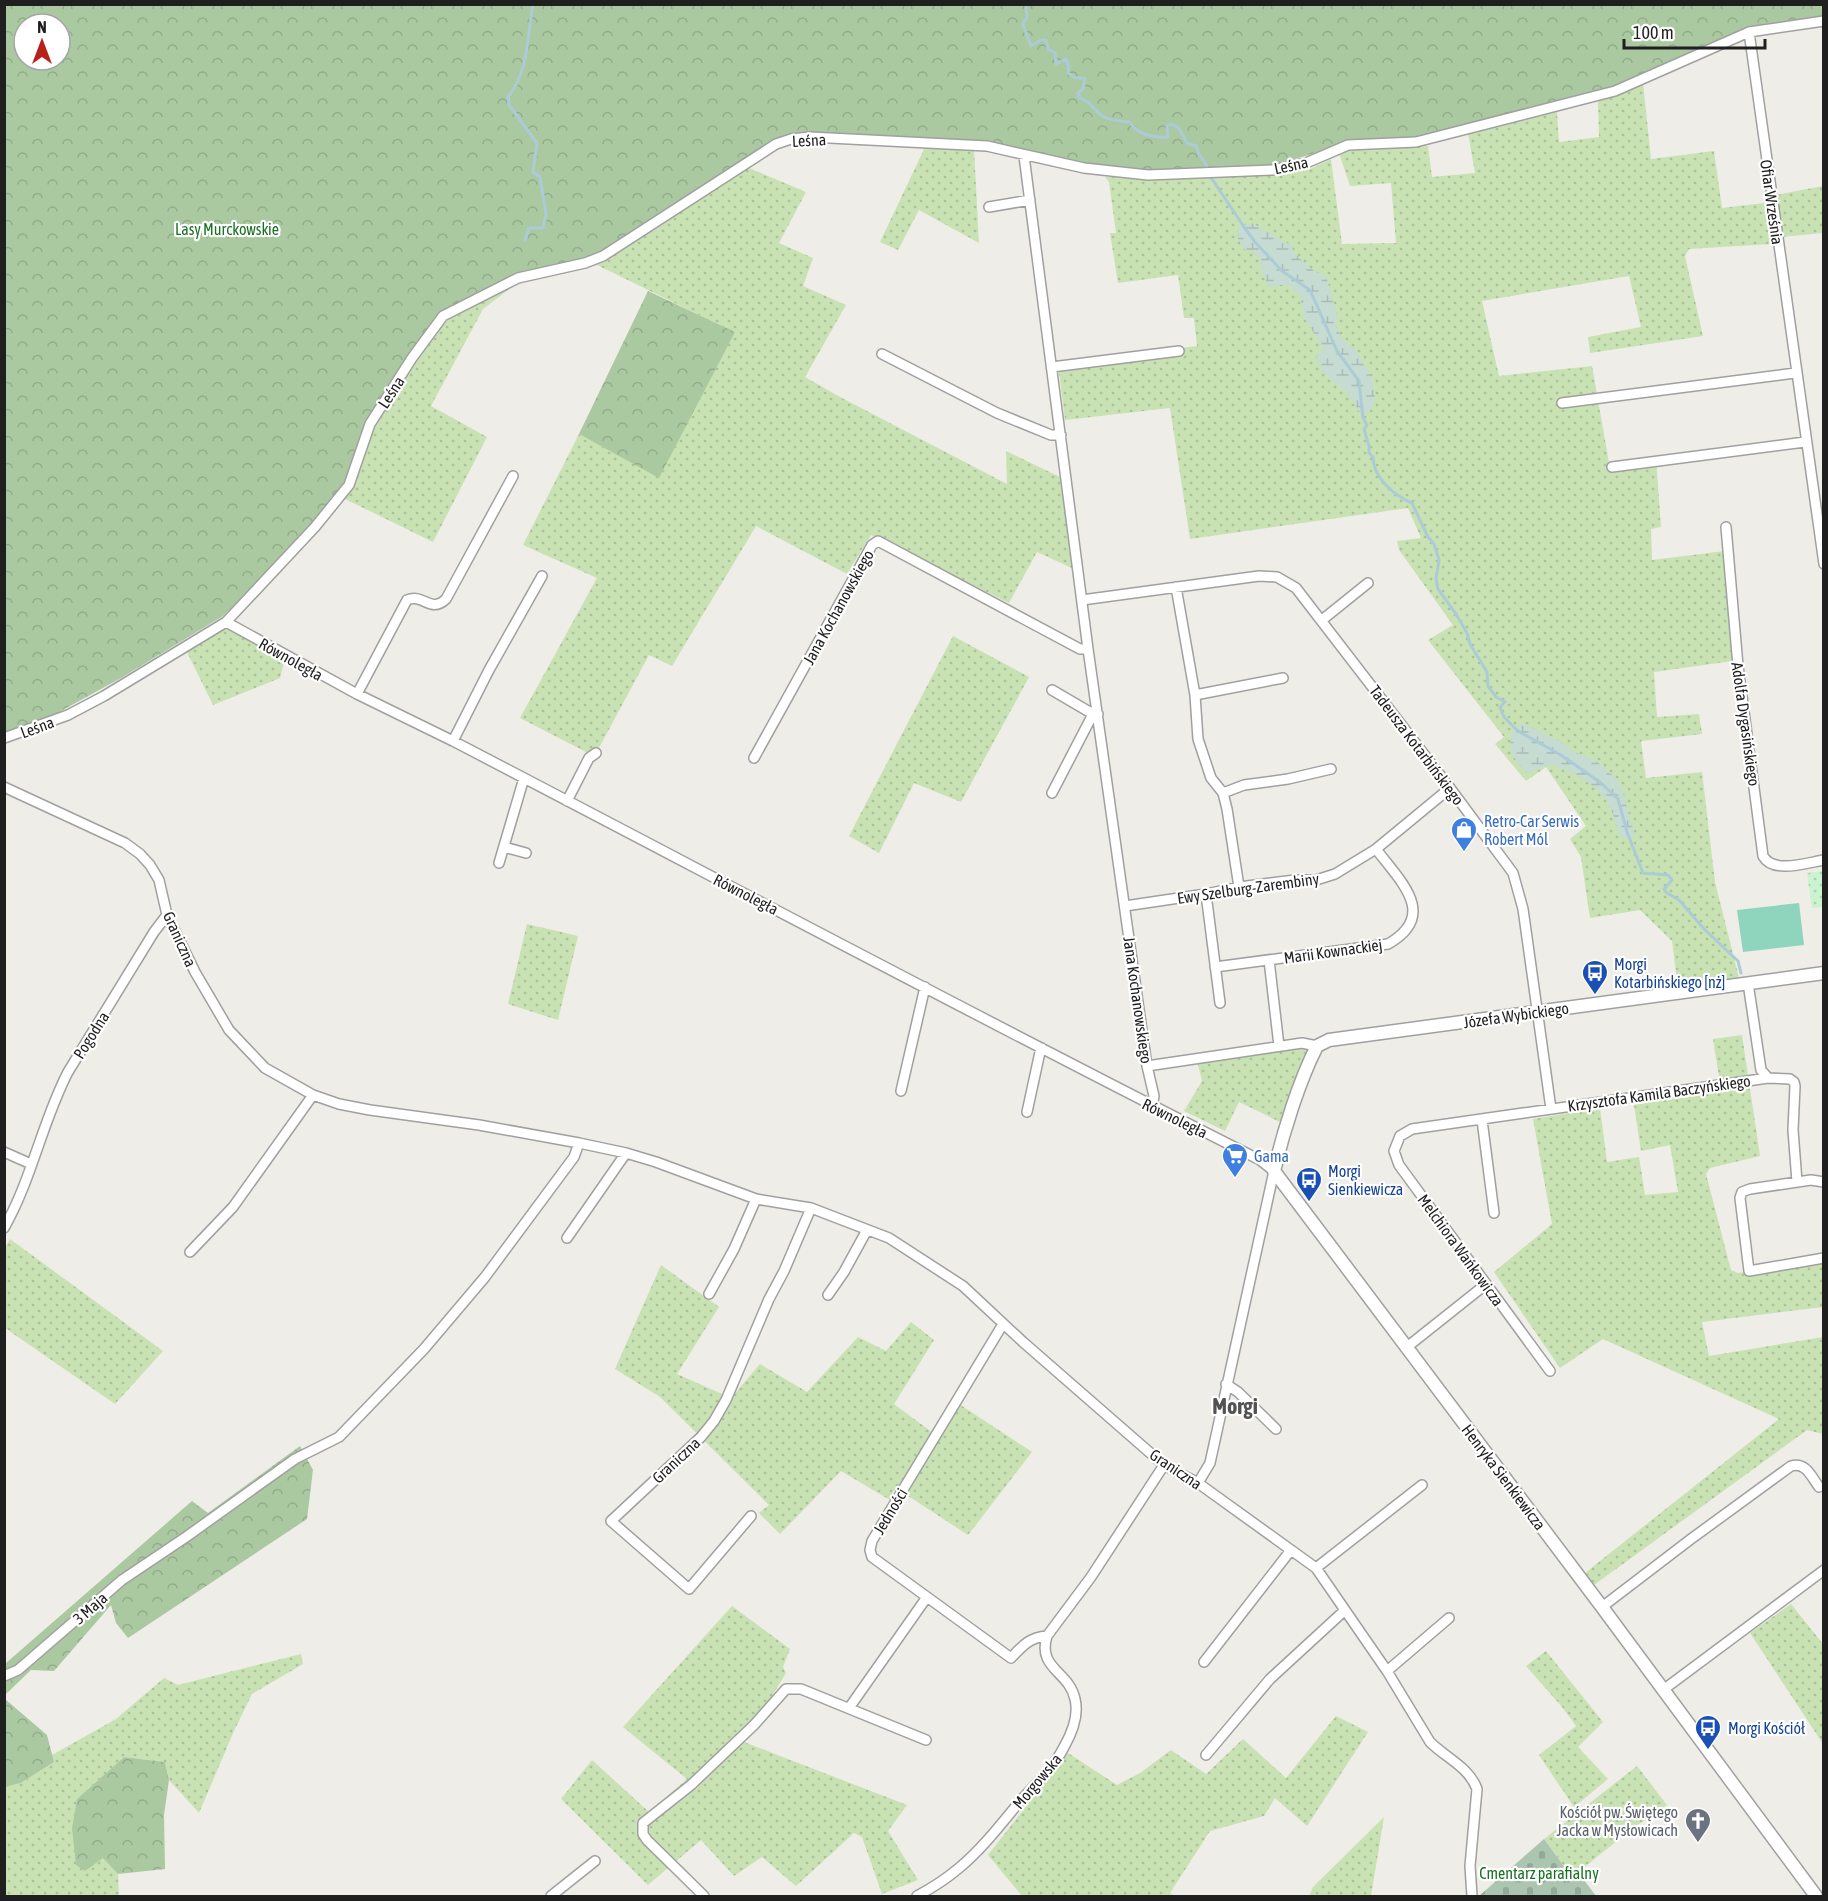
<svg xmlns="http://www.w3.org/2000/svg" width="1828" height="1901" font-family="'Asap Condensed',sans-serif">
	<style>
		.grass { fill: url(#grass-dots) }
		.forest { fill: url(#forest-crowns); fill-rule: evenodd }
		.wetland { fill: url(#wetland-marsh) }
		.cemetery { fill: url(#cemetery-stones) }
		.park { fill: url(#park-dots) }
		.pitch { fill: #8fd4bd }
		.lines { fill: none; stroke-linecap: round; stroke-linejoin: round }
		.stream { stroke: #adcbd7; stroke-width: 3 }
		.minor-casing { stroke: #a0a0a0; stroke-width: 12 }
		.tertiary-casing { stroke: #a0a0a0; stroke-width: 15 }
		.minor { stroke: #fff; stroke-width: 9 }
		.tertiary { stroke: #fff; stroke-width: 12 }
		.labels { text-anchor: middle; stroke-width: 4.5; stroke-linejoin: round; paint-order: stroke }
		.street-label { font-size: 16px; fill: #1f1f1f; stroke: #fff }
		.park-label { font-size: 16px; fill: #1a7126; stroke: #fff }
		.shop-label { font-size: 16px; fill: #366cbe; stroke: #fff; text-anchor: start }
		.transit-label { font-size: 16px; fill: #164399; stroke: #fff; text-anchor: start }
		.worship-label { font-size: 16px; fill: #5b616d; stroke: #fff; text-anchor: end }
		.district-label { font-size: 22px; font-weight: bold; fill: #525252; stroke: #fff }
	</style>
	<defs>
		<pattern id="grass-dots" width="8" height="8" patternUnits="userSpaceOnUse" patternTransform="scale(1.5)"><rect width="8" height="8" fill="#c8e2b3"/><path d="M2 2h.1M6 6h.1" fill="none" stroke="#abc19a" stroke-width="1.8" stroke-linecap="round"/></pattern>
		<pattern id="forest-crowns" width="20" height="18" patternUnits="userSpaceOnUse" patternTransform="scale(1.5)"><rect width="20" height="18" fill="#aac9a1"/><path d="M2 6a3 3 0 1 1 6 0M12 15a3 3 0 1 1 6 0" fill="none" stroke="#92ac8a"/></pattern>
		<pattern id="wetland-marsh" width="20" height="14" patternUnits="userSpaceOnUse" patternTransform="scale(1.5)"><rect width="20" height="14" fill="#c6dbd2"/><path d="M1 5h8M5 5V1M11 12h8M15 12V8" fill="none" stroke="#aabcb4"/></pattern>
		<pattern id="cemetery-stones" width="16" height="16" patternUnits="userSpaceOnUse" patternTransform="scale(1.5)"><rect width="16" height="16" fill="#abc5b0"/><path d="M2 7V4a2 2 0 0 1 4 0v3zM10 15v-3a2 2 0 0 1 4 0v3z" fill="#93a997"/></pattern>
		<pattern id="park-dots" width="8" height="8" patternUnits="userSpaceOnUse" patternTransform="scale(1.5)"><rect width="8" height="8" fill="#caf3cf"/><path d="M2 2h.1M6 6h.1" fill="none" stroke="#add0b1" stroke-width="1.8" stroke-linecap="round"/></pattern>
	</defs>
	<rect width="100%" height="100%" fill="#efede7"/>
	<!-- grass -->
	<path class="grass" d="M1643,82L1651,159L1714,151L1722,208L1764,203L1769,196L1775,237L1771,244L1689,249L1685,256L1703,336L1590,353L1588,337L1641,327L1629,276L1482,301L1499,376L1592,366L1609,463L1656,458L1661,527L1651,529L1652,560L1733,550L1740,660L1654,672L1657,717L1699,714L1702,734L1641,741L1646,778L1702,772L1715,882L1739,978L1678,987L1672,941L1640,910L1590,918L1581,857L1570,839L1586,826L1546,767L1526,781L1495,744L1504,737L1428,640L1453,625L1399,550L1397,541L1421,538L1408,508L1190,539L1170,408L1065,420L1058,363L1197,346L1194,318H1184L1178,275L1118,283L1110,233H1116L1109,182L1105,177L1308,170L1331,159L1342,244L1396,243L1391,183L1350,186L1339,153L1349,149L1428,146L1432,177L1475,173L1468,133L1557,112L1559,142L1599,137L1598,100Z
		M927,143L974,149L979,243L919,210L898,250L880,242Z
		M749,168L806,192L779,243L813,258L803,286L846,305L805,377L840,397L1007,484L1006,451L1062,478L1074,569L1037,552L1009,603L871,535L847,574L756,526L672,666L649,655L600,746L590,754L520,718L597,578L523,545L579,434L659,477L734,332L595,264Z
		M1823,186V233L1782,237L1776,195Z
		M516,284L483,309L431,406L487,437L433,542L343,498L374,427L441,324L478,303Z
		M229,626L285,659L280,678L213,705L186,650Z
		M953,636L1029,677L961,802L914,783L879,853L849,836Z
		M527,924L578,936L558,1020L508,1004Z
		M1742,1035L1760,1156L1710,1168L1706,1174L1731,1270L1738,1273L1823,1261V1307L1702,1322L1709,1356L1823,1337V1434L1807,1430L1594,1585L1585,1573L1779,1419L1603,1339L1560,1368L1494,1272L1552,1224L1533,1119L1600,1108L1607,1162L1639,1157L1645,1195L1678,1192L1670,1145L1641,1151L1634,1105L1714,1083L1719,1077L1713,1039Z
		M1304,1046L1309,1052L1282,1123L1239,1102L1225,1131L1184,1111L1202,1081L1197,1061Z
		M10,1239L163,1351L115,1404L5,1328V1248Z
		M661,1265L719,1307L677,1374L731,1398L760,1364L807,1392L858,1337L886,1351L911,1322L934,1340L894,1404L933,1433L953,1400L1032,1452L968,1535L899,1490L893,1491L890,1500L841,1471L780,1534L759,1513L769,1505L660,1397L615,1369Z
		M1791,1604L1823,1644V1744L1750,1633Z
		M732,1606L790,1649L783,1667L786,1673L744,1742L907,1805L888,1831L918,1880L882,1894L862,1837L854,1833L796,1886L762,1857L734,1876L701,1840L648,1885L561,1799L592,1760L649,1812L687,1779L623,1727Z
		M1546,1651L1603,1722L1578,1747L1608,1779L1574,1807L1539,1755L1576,1726L1562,1707L1526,1666Z
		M301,1654L303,1664L252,1694L234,1731L199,1813L169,1780L165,1762L124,1757L77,1799L103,1857L118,1874L119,1896H5V1787L21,1783L54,1762L52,1755L116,1719L164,1678L178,1685Z
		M1336,1716L1368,1732L1307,1826L1275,1798L1264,1816L1210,1831L1170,1893L1174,1896H1022L988,1855L1068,1753L1117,1785L1140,1773L1171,1750L1206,1774L1243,1739L1286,1778Z
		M1637,1766L1667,1805L1633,1828L1572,1877L1544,1839Z
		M1384,1817L1371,1896H1309L1313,1887Z"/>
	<!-- forest -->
	<path class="forest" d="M5,5H1823V17L1749,28L1614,88L1417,139L1347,143L1273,166L1152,172L1087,166L988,143L792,136L600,254L587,259L516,276L438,315L372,412L347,483L298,540L238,602L223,616L121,678L50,717L5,735ZM24,24H60V60H24Z
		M648,291L735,332L659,478L579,434Z
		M300,1446L313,1470L307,1519L128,1638L116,1623L111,1605L54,1671L31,1670L5,1695V1667L6,1663L192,1501L208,1513Z
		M5,1699L47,1735L54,1762L21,1783L5,1787Z
		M124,1757L165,1762L169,1780L164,1815L165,1869L118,1874L103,1858L85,1871L76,1865L72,1828L77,1799Z"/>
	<!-- wetland -->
	<path class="wetland" d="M1252,223L1291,245L1295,254L1314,271L1326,276L1338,317L1335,325L1344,342L1355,349L1372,377L1375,399L1369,413H1360L1347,392L1322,372L1316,357L1323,349L1304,317L1300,295L1287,284L1269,287C1267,282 1264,277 1262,272C1259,261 1259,251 1245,250L1238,239V226Z
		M1523,723L1561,742L1570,750L1596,761L1617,779L1623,793L1635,836L1622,839C1616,828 1615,817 1610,807C1599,784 1574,774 1552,764L1528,773C1513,759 1507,751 1512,731Z"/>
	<!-- cemetery -->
	<path class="cemetery" d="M1544,1839L1571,1876L1578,1872L1596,1896H1479Z"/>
	<!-- park -->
	<path class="park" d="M1823,871V907L1812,908L1807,873Z"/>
	<!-- pitch -->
	<path class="pitch" d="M1799,903L1804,945L1743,952L1737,910Z"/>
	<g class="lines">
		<!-- stream -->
		<path class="stream" d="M1026,4L1027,18L1024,21L1023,25L1031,46L1041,40H1046L1048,49L1055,53L1056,64L1066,59L1069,67L1068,73L1076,78H1085L1083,89L1078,93L1080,98C1095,104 1094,112 1104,117C1112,121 1122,121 1130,122C1137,135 1154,138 1168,137L1167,126L1171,124L1178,127L1187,143L1196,146L1199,154L1208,168
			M1212,179L1244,227L1255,242L1282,271L1310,290L1337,351L1359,381L1363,418L1367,425L1364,429L1369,446V453L1373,457C1373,478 1395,496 1412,503L1428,537L1434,544L1439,560L1436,579L1438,589L1456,614L1467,633L1470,644L1487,672L1488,686L1496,697L1505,702L1500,707L1504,717L1518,731L1561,755L1601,783L1618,799L1627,832L1643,873L1668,875L1672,880L1664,889L1667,893L1679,900L1705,930L1738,961L1741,973
			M525,240L529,228H543L546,214L540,177L533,172L537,143L509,105L508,97C529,71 527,36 533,4"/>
		<defs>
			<path id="minor" d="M1749,32L1824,564
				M1024,156L1088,649L1147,1066L1154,1096L1152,1107
				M989,207L1030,200
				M882,354L997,413L1051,435H1061
				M1052,367L1179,351
				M1562,403L1795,373
				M1612,467L1805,442
				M1726,527L1738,666L1763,856C1773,874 1806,863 1824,860
				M1176,587L1195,695L1198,739L1211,778L1223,793L1227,809L1239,887
				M1082,600L1259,576L1277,577L1296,588L1450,788L1513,873L1523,909L1551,1109
				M1322,620L1368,583
				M226,622L357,694L453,741C722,881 990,1024 1260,1160L1274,1171L1210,1463L1198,1483
				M1052,690L1093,714
				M357,694L407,600C424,593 430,614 446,599L513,476
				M1195,695L1283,678
				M4,738L68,715L104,696L226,622L315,527L349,485L370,424L412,358L443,316L518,278L585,263L603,256L776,144L791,139L810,137L987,146L1084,168L1148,175L1273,170L1306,163L1348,145L1416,142L1615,91L1749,32L1824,21
				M453,741L489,670L542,576
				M754,758L872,545L878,541L1080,649H1088
				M4,787L125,843L140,854L150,865L159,880L167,915L195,972L229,1030L265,1068L313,1095L339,1104L370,1110L479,1125L579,1143L626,1153L656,1162L756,1199L811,1208L889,1238L963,1286L1023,1342L1164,1465L1198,1483L1316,1568L1387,1671L1430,1742C1446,1758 1469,1767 1477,1789L1470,1866L1472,1896
				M1052,793L1093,714H1098
				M1223,793L1244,785L1288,779L1331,769
				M567,801L589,758L596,753
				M504,847L526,853
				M499,863L524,778
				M1206,894L1220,1003
				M1125,906L1206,894L1239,887L1295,880H1316L1335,874L1376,849L1450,788
				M1269,960L1279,1046
				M1215,967L1388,944C1439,915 1400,881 1376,849
				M1748,983L1761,1070L1768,1078L1790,1079L1794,1082L1795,1086L1793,1130L1797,1182
				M1147,1066L1302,1043L1317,1046
				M901,1091L925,987
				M1027,1112L1040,1052L1042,1048
				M1482,1120L1494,1213
				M4,1152L31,1164
				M1824,1182L1811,1180L1750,1189L1742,1192L1740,1198L1749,1271L1824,1258
				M4,1228C32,1179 42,1122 68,1072L154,932L167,915
				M567,1238L626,1153
				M190,1252L233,1207L313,1095
				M709,1294L734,1249L756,1199
				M828,1295L844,1272L867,1230
				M1003,1324L872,1541L870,1550L872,1557L1011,1658C1022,1646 1030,1637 1047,1636
				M1407,1347L1485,1285
				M1550,1371L1399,1165L1394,1151L1400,1136L1412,1129L1768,1078
				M1226,1384L1238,1392L1276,1429
				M751,1516L689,1589L611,1521L701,1437L714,1421L726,1400L769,1299L784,1271L811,1208
				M1316,1568L1422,1485
				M1602,1607L1691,1539L1791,1466C1806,1462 1811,1476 1819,1487
				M1204,1662L1291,1550
				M1387,1671L1449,1618
				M4,1676L18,1670L122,1580L186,1537L295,1459L339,1437L424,1349L485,1277L574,1157L579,1143
				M1663,1690L1824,1570
				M849,1708L927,1597
				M1206,1755L1270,1679L1344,1611
				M551,1896L595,1861
				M704,1896L647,1840L643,1834V1823L691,1785L754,1725L786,1689H801L926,1740
				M917,1896C932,1888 946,1879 959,1868C982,1849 1002,1823 1021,1800C1036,1784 1054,1767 1064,1747C1072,1733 1079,1715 1075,1699C1069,1671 1037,1669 1047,1636L1091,1577L1164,1465"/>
			<path id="tertiary" d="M1816,1896L1602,1607L1274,1171C1283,1133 1299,1081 1317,1046L1329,1040L1824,973"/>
		</defs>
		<!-- minor casing -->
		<use href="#minor" class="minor-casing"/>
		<!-- tertiary casing -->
		<use href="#tertiary" class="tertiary-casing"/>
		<!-- minor -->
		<use href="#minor" class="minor"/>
		<!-- tertiary -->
		<use href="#tertiary" class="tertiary"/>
	</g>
	<!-- icons -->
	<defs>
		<symbol id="shop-pin" viewBox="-11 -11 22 30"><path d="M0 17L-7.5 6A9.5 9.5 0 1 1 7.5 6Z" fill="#3f7fe0" stroke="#fff"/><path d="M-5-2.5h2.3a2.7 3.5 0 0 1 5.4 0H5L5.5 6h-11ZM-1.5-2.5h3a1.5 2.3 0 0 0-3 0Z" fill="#fff"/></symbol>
		<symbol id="bus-pin" viewBox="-11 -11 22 30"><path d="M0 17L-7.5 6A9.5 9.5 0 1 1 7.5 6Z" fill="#1a4fb4" stroke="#fff"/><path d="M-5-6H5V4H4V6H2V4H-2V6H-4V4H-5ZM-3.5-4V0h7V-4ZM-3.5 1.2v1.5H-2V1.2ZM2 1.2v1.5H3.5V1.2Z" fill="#fff"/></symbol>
		<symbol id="supermarket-pin" viewBox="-11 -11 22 30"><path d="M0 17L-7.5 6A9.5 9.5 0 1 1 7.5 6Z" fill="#3f7fe0" stroke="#fff"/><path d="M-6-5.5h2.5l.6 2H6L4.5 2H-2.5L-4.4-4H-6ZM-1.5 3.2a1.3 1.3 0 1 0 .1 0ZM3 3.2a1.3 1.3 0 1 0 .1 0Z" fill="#fff"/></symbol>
		<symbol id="church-pin" viewBox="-11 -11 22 30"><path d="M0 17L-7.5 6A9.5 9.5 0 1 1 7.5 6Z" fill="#6b7280" stroke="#fff"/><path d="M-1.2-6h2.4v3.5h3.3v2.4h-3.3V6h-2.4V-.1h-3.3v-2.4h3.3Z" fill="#fff"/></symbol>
	</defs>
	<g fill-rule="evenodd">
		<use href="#shop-pin" x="1449" y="815" width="30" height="40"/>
		<use href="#bus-pin" x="1580" y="958" width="30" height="40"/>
		<use href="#supermarket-pin" x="1220" y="1141" width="30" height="40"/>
		<use href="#bus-pin" x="1294" y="1165" width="30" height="40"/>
		<use href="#bus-pin" x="1693" y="1713" width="30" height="40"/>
		<use href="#church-pin" x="1683" y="1806" width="30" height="40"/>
	</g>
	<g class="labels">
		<!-- street labels -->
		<g class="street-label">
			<text transform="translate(809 140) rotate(-3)" y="6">Leśna</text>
			<text transform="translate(1291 165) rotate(-12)" y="6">Leśna</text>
			<text transform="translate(1772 202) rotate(82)" y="6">Ofiar Września</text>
			<text transform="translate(391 392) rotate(-57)" y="6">Leśna</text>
			<text transform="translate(838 607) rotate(-61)" y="6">Jana Kochanowskiego</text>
			<text transform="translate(291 659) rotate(29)" y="6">Równoległa</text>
			<text transform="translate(1746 724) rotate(82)" y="6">Adolfa Dygasińskiego</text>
			<text transform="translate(37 727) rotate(-20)" y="6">Leśna</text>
			<text transform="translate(1417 745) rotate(53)" y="6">Tadeusza Kotarbińskiego</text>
			<text transform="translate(1248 888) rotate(-8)" y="6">Ewy Szelburg-Zarembiny</text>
			<text transform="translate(746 894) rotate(27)" y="6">Równoległa</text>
			<text transform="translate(180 939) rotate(66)" y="6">Graniczna</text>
			<text transform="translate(1333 951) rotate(-8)" y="6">Marii Kownackiej</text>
			<text transform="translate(1138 1000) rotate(82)" y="6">Jana Kochanowskiego</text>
			<text transform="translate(1516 1015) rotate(-8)" y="6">Józefa Wybickiego</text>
			<text transform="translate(91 1035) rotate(-58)" y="6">Pogodna</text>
			<text transform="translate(1659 1093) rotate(-8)" y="6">Krzysztofa Kamila Baczyńskiego</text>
			<text transform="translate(1175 1118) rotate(26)" y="6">Równoległa</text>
			<text transform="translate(1461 1250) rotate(54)" y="6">Melchiora Wańkowicza</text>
			<text transform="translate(676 1460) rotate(-43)" y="6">Graniczna</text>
			<text transform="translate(1176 1469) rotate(34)" y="6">Graniczna</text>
			<text transform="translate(1504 1477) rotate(53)" y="6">Henryka Sienkiewicza</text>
			<text transform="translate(890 1511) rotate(-59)" y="6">Jedności</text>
			<text transform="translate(90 1608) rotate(-41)" y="6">3 Maja</text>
			<text transform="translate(1037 1781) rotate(-50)" y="6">Morgowska</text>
		</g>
		<!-- park labels -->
		<g class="park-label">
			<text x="227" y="235">Lasy Murckowskie</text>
			<text x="1539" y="1879">Cmentarz parafialny</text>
		</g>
		<!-- shop labels -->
		<g class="shop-label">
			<text x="1484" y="827">Retro-Car Serwis<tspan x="1484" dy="18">Robert Mól</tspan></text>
			<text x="1254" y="1162">Gama</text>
		</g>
		<!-- transit labels -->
		<g class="transit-label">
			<text x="1614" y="970">Morgi<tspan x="1614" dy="18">Kotarbińskiego [nż]</tspan></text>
			<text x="1328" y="1177">Morgi<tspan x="1328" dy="18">Sienkiewicza</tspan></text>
			<text x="1728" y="1734">Morgi Kościół</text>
		</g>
		<!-- worship labels -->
		<g class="worship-label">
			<text x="1678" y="1818">Kościół pw. Świętego<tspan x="1678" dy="18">Jacka w Mysłowicach</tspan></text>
		</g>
		<!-- district labels -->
		<g class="district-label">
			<text x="1235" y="1414">Morgi</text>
		</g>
	</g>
	<!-- border -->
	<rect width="1828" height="1901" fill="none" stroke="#1f1f1f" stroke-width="12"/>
	<!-- north arrow -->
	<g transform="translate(42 42)"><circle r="28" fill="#ffffff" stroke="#a5a5a5" stroke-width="1.5"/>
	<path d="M0-4.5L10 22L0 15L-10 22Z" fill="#b62219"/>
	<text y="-9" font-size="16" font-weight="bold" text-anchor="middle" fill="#1f1f1f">N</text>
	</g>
	<!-- scale -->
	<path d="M1624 39v9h141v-9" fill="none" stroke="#1f1f1f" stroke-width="3"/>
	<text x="1633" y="39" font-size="18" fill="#1f1f1f" stroke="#ffffff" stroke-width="4.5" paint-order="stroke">100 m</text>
</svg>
